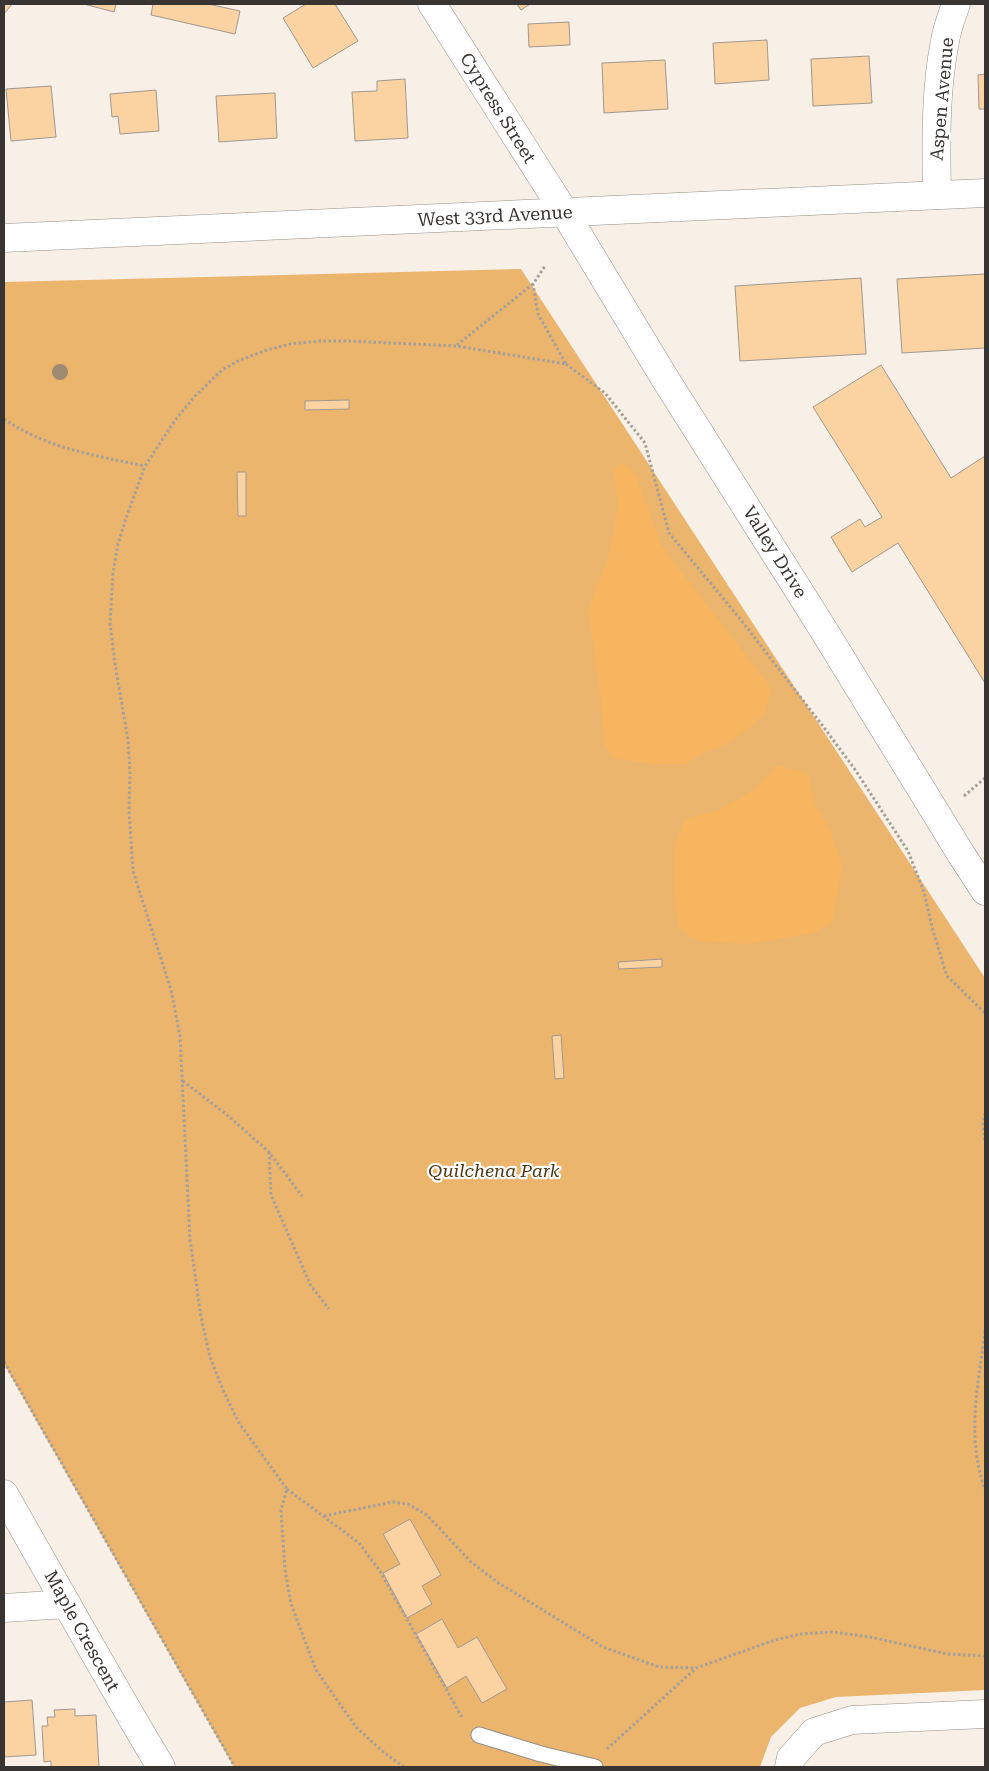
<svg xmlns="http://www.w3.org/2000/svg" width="989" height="1771" font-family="'Roboto Serif',serif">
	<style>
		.green { fill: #ecb56d }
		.forest { fill: #f6b55e }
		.building { fill: #fbd3a3; stroke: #a09890 }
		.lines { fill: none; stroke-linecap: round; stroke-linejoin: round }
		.service-casing { stroke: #968f87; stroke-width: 17 }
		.minor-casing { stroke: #968f87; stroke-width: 29 }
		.tertiary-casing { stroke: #968f87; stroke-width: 29 }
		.path { stroke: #a59f99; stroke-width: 3; stroke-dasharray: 2.5 2.5; stroke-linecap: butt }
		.service { stroke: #fff; stroke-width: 15 }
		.minor { stroke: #fff; stroke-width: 28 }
		.tertiary { stroke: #fff; stroke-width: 28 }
		.tree { fill: #9c8a71 }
		.labels { text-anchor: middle; stroke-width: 4.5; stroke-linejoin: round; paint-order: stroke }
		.street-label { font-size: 18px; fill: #373431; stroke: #fff }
		.park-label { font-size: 18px; font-style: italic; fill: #503611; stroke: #fff }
	</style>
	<rect width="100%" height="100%" fill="#f8f0e7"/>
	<!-- green -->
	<path class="green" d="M521,269L985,978V1690L836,1697L800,1708L771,1737L760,1767H234L4,1364V282Z"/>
	<!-- forest -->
	<path class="forest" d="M620,462L631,469L637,478L662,547L772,689L763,717L725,745L703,753L686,764H652L613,758L604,744L600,694L588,610L610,552L618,506L614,471Z
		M778,765L808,774L814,802L831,832L842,866L833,922L813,933L748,944L698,941L678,927L675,895V846L685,819L719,810L752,791Z"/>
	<!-- building -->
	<path class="building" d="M4,4H12L4,14Z
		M84,4H116L114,12Z
		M153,4H208L240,11L235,34L151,15Z
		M306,4H335L358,41L313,68L283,18Z
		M517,4H530L521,10Z
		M569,22L570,45L529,47L528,24Z
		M767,40L769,80L715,84L713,43Z
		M869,56L872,103L813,106L811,59Z
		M665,60L668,109L604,113L602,63Z
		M985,74V109H979L978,75Z
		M405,79L408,138L355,141L352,92L377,91V81Z
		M51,86L56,137L11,141L6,89Z
		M156,90L159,131L120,134L118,116L112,117L110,94Z
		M275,93L277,138L219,142L216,96Z
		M985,274V348L902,353L897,279Z
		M861,278L866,354L740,361L735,286Z
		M881,365L951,478L985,456V683L898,543L852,572L831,537L860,519L865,527L882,517L813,407Z
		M349,400V409L305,410V401Z
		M237,472H246V516H238Z
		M662,959V967L619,969L618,962Z
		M561,1035L564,1078L555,1079L552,1036Z
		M410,1519L441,1575L422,1586L432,1604L407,1618L383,1573L400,1564L383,1534Z
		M442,1619L458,1648L477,1637L507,1689L482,1703L466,1676L447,1688L416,1634Z
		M32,1700L36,1755L4,1757V1702Z
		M75,1709V1716L96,1715L99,1767H51V1761L44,1762L42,1726H48L47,1717H55L54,1710Z"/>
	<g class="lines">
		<defs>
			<path id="service" d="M479,1735L541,1754L595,1767"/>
			<path id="minor" d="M432,4L565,213L664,377L823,629L961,854L985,891
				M937,195C936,144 935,91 945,41C947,28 952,16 956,4
				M4,1494C56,1585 107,1677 161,1767
				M4,1608L67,1604
				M789,1767L791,1758L814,1732L852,1720L985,1714"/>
			<path id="tertiary" d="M4,238L985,193"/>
		</defs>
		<!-- service casing -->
		<use href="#service" class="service-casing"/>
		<!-- minor casing -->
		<use href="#minor" class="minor-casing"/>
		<!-- tertiary casing -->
		<use href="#tertiary" class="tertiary-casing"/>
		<!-- path -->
		<path class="path" d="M457,345L533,284
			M566,364L605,393L645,443L669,533L741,620L822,725L854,768L908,851L924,892L933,931L947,976L985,1013
			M4,419C48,449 94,455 145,466
			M964,796L985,778
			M183,1081L226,1114L269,1152L302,1196
			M985,1113L983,1124L985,1142
			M269,1152L271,1195L311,1286L329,1309
			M985,1331C978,1387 966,1435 985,1490
			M4,1362L235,1767
			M287,1489L359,1543L380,1571L463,1719
			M324,1516L393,1502L408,1504L427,1515L470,1561L497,1582L603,1647L659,1667L695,1668
			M607,1749L696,1668L775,1640L801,1634L832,1632L870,1637L947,1654L985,1656
			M404,1767L382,1751L356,1727L316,1670L291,1604L285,1570L281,1510L287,1489L239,1423L223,1390L210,1357L201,1317L190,1239L180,1036L171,990L133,871L129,810L130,773L128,740L115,664L110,623L113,573L118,544L125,521L145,466L173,423L194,397L222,370L240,360L267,350L290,344L319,341H347L456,346L566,364L538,314L533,284L545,266"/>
		<!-- service -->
		<use href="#service" class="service"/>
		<!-- minor -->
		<use href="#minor" class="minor"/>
		<!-- tertiary -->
		<use href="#tertiary" class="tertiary"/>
	</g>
	<!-- trees -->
	<circle class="tree" cx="60" cy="372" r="8"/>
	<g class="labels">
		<!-- street labels -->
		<g class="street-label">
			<text transform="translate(942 99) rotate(-85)" y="6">Aspen Avenue</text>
			<text transform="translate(498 108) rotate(58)" y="6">Cypress Street</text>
			<text transform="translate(495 216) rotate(-3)" y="6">West 33rd Avenue</text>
			<text transform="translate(775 552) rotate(58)" y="6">Valley Drive</text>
			<text transform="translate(82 1631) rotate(61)" y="6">Maple Crescent</text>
		</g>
		<!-- park labels -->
		<g class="park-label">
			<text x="494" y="1177">Quilchena Park</text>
		</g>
	</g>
	<!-- border -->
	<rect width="989" height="1771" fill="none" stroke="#373431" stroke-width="10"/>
</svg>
